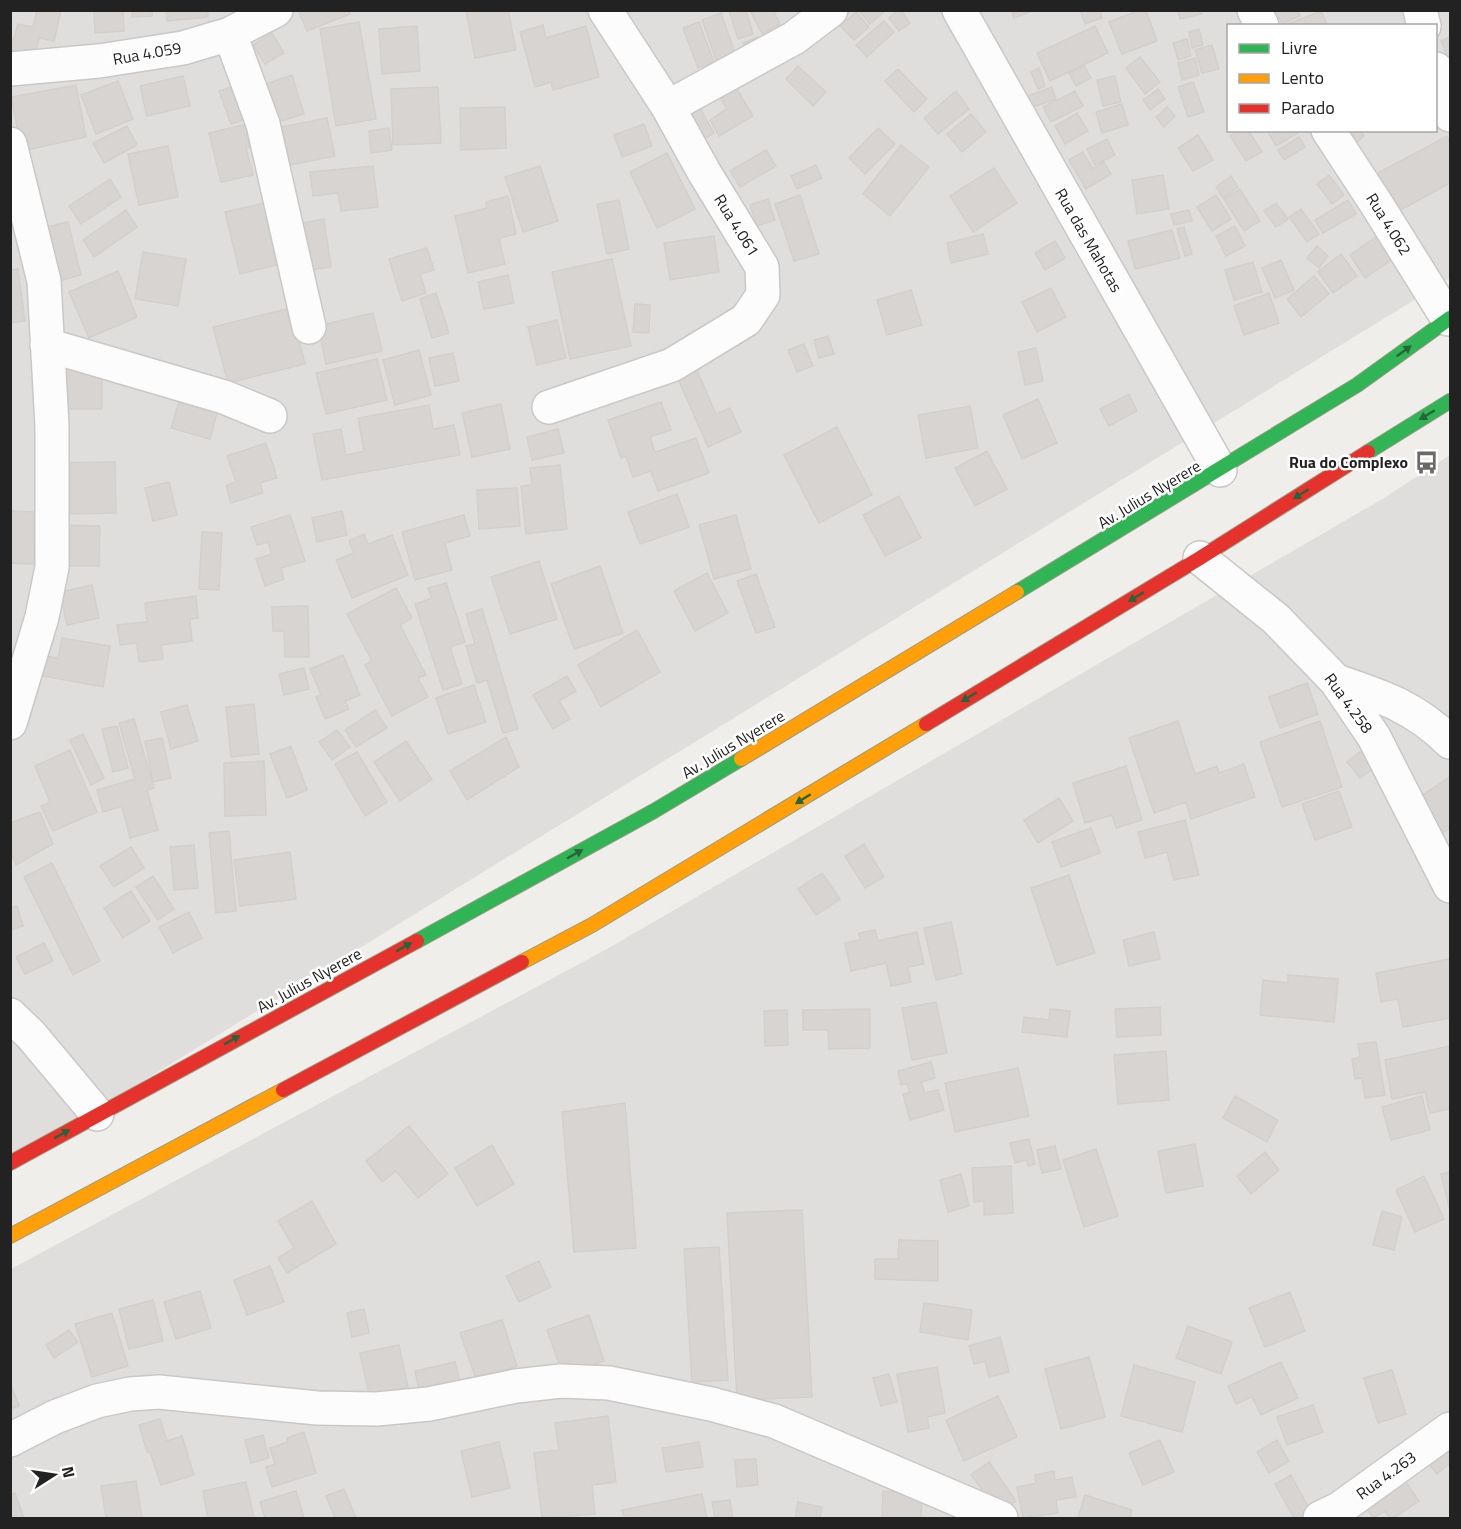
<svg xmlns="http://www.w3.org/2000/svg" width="1461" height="1529" font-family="'Titillium Web',sans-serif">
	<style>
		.residential { fill: #dfdedc; fill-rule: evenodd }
		.building { fill: #d7d4d2; stroke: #d3d0cc; stroke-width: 1.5 }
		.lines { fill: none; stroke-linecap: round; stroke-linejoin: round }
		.street-casing { stroke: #c9c8c7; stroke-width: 36 }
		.fast-casing { stroke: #999a82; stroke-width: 16 }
		.slow-casing { stroke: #999a82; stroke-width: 16 }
		.jam-casing { stroke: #999a82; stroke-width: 16 }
		.street { stroke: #fdfcfc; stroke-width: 33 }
		.fast { stroke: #30b455; stroke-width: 14 }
		.slow { stroke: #ff9f0a; stroke-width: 14 }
		.jam { stroke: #e5322d; stroke-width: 14 }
		.oneway { fill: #286439 }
		.labels { text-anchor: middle; stroke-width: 5; stroke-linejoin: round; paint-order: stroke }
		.street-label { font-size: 16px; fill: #222; stroke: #fff }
		.poi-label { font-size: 16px; font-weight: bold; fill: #222; stroke: #fff; text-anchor: end }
	</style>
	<rect width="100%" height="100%" fill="#f0eeeb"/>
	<!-- residential -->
	<path class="residential" d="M11,11H1450V278L166,1067L11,1160ZM1228,26H1436V130H1228Z
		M1450,455V1518H11V1269L607,949L1384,498Z"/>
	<!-- building -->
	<path class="building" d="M37,10H61L54,41L39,38L34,58L10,52V38L14,39L18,24L33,27Z
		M94,10H123L124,31L95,33Z
		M132,10H152V16L132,17Z
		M166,10H207L208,17L167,21Z
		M298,10H348L350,14L307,31Z
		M466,10H508L516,50L475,58Z
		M746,10L753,34L738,39L729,11Z
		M750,10H773L780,24L762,34Z
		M861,10H886L870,24L860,12Z
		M898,10H901L910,23L899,31L889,18Z
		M1011,10H1032V11L1014,18Z
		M1080,10H1100L1102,18L1085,24Z
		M1140,10H1146L1157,41L1122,54L1109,22Z
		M1178,10H1201L1202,14L1180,19Z
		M1275,10H1297L1300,16L1282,24Z
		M1321,11L1327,25L1283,26Z
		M856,12L869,27L854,40L840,26Z
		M721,13L735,53L716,60L702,20Z
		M884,21L894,32L867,57L856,45Z
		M359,22L376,119L336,126L320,29Z
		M699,22L714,62L698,68L683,28Z
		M543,25L546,38L586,26L599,77L553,90L551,82L535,87L520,32Z
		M417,26L420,71L382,74L379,29Z
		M1095,26L1108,53L1050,81L1037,53Z
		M1199,29L1203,45L1192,48L1189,32Z
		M272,33L284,53L265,64L253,45Z
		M758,37L762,46L747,52L743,43Z
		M1450,37V59L1449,60L1441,41Z
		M1187,39L1191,56L1178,60L1173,43Z
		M1212,45L1219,69L1202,73L1195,50Z
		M1140,57L1160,82L1145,94L1126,68Z
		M1195,58L1199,75L1182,80L1178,63Z
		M1084,65L1091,78L1076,86L1069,73Z
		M798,66L826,92L813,106L786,79Z
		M1039,68L1045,86L1038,89L1031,72Z
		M898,69L927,99L914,112L885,81Z
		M292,75L304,114L269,125L257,87Z
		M183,76L190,106L147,116L140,86Z
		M1115,76L1121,102L1103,106L1097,80Z
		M118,81L133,119L96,134L81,95Z
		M1193,82L1204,112L1188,117L1178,87Z
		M240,84L251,117L231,124L219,91Z
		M734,84L753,116L719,136L710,120L727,109L718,94Z
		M76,85L86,137L22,151L11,97Z
		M438,87L441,143L393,145L391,89Z
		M1052,87L1056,99L1033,107L1028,96Z
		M1158,89L1165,99L1150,110L1143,100Z
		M956,91L969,109L938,134L924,118Z
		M1075,91L1083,106L1051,122L1043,107Z
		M696,101L714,133L700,141L681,109Z
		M1122,104L1128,125L1102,133L1096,112Z
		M505,107L506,148L461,150L460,108Z
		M1167,107L1175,116L1164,127L1156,117Z
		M1077,113L1088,131L1065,144L1055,126Z
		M971,114L986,132L962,152L947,134Z
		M327,118L335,156L290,165L282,127Z
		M259,121L264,144L246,148L253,175L221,182L209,133Z
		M644,124L652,146L622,157L614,135Z
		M127,126L137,145L104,163L93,143Z
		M389,128L392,150L371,153L369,131Z
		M878,128L895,144L865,174L849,158Z
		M1239,130H1248L1262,152L1246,161L1230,136Z
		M1271,130H1297L1298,133L1276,146L1268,132Z
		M1360,130L1364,136L1353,145L1341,131Z
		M1198,135L1213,160L1193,171L1178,148Z
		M1447,136L1450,143V183L1397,212L1376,174Z
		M1299,137L1305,147L1284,160L1278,150Z
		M1107,139L1115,155L1095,165L1087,149Z
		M901,145L929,167L890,216L863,194Z
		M168,146L178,197L139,205L128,154Z
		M766,150L776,166L740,187L730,171Z
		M1083,152L1093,169L1104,162L1111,174L1086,189L1069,160Z
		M667,153L695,209L657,228L630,172Z
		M816,165L822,178L797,189L791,176Z
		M373,166L378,207L341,211L338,193L313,196L310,172Z
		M540,166L558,221L523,232L505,177Z
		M994,168L1017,203L973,232L950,196Z
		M1163,175L1169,209L1137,214L1132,180Z
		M1329,175L1344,195L1332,204L1317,184Z
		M1231,176L1238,187L1223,198L1216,187Z
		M110,179L121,197L81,224L69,206Z
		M1240,189L1260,221L1244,231L1224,199Z
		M800,195L819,254L794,261L775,204Z
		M1216,195L1231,219L1212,231L1197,207Z
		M508,196L516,234L499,238L505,264L468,273L455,216L487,208L486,202Z
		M768,199L775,220L757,226L750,205Z
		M619,200L629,249L607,254L597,204Z
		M1348,200L1356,214L1323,233L1315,220Z
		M270,202L285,263L240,274L225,212Z
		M1276,203L1288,219L1276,227L1264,211Z
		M1301,209L1319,234L1307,242L1289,217Z
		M126,210L137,227L94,257L83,240Z
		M1189,210L1192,221L1174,225L1171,214Z
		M324,219L331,267L310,270L302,223Z
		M68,222L81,275L59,281L46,227Z
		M1235,226L1245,246L1226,256L1216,236Z
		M1184,227L1192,254L1185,256L1177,229Z
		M1172,230L1180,258L1135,269L1128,241Z
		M983,234L988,254L951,263L947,243Z
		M1380,234L1396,257L1365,278L1350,255Z
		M714,236L719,272L670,280L664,243Z
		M1055,241L1065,258L1045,270L1035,253Z
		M1317,246L1328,256L1319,268L1307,258Z
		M427,248L434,270L420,274L426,293L402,301L389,259Z
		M143,252L186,259L178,306L135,299Z
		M1341,254L1357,276L1333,293L1318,272Z
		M612,259L631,346L570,359L552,272Z
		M1281,260L1294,290L1275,298L1262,268Z
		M1253,262L1262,292L1234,300L1225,270Z
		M18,269L25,321L10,323V270Z
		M118,271L137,317L89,338L69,292Z
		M508,275L514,303L484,309L478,282Z
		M1314,276L1329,294L1301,317L1287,299Z
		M1051,288L1066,317L1037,332L1022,302Z
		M911,290L922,325L887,335L877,300Z
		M436,293L449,333L432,338L420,299Z
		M1269,293L1279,323L1244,335L1234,306Z
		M635,304L650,305L649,333L633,332Z
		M291,308L305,364L228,383L213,327Z
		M373,313L382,351L326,364L318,326Z
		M557,320L566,358L537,365L528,327Z
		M828,336L834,354L819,358L814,340Z
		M804,344L813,366L797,372L788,350Z
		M1036,348L1043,381L1025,385L1018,352Z
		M419,350L431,395L395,405L383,360Z
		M453,353L459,381L435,386L429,358Z
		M377,359L387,400L326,414L316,373Z
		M64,364H102V409H64Z
		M697,370L716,414L730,408L741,432L708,447L678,379Z
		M1129,394L1137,411L1109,426L1100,409Z
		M180,398L218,409L210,439L171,428Z
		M1038,399L1057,443L1022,459L1003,415Z
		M661,402L671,430L650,437L655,452L696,438L709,473L658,491L651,471L633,477L626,456L621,458L608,420Z
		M501,404L510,449L472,457L462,413Z
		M429,405L433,429L454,425L460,455L322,480L313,434L341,429L346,455L364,451L358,418Z
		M970,406L978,448L926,458L918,415Z
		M837,427L872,495L819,523L784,455Z
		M558,429L564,453L532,460L527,437Z
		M266,443L277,478L260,483L263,493L231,503L226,486L236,482L227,456Z
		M987,451L1007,489L975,506L955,468Z
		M115,462L116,513L58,514V463Z
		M560,465L567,529L526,534L521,486L532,485L530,468Z
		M169,482L177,515L153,521L145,488Z
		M517,488L520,526L479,529L477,490Z
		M677,494L689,527L640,544L628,512Z
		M899,496L921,538L885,556L863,515Z
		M10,511L35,512L34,564L10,563Z
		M342,511L347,535L317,542L312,518Z
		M290,515L305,561L281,568L284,579L265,586L256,559L272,554L268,542L257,545L251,527Z
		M464,515L470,536L445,543L452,570L415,580L402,532Z
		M736,515L751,569L714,579L699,525Z
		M60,525L100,526L99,566H59Z
		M202,532L222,533L219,590L199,589Z
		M364,534L368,544L392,535L408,575L352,598L336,560L354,553L349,541Z
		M539,561L557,619L510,634L491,577Z
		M600,566L623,633L574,649L551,584Z
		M707,573L728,613L695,631L674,591Z
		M756,574L775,627L756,633L737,581Z
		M446,583L465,642L450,647L462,684L443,690L415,604L432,598L428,588Z
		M92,585L99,618L67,625L60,592Z
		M396,588L412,618L400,625L426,675L418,678L428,697L392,716L365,665L372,661L347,614Z
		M196,596L198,618L190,619L192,641L161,645L163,659L139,662L137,643L120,645L117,625L147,622L145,603Z
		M308,606L309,657H285L284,631H273L272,607Z
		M482,609L518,729L503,733L487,680L477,683L466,646L475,644L466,614Z
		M637,630L660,672L601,707L578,665Z
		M62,638L110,646L103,687L43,676L46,656L58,658Z
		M343,655L360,695L345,701L349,709L325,719L316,697L321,695L310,669Z
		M304,668L309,689L284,695L279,674Z
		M567,676L576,691L559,701L570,719L553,729L533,695Z
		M1307,683L1318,714L1280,728L1269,697Z
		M474,685L486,722L448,734L436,698Z
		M254,704L259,754L231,757L226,707Z
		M187,705L198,741L171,749L161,712Z
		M375,710L387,728L356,747L345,730Z
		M134,719L154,788L147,790L158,830L130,838L122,806L103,812L97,790L135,779L119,723Z
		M1178,721L1195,774L1217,766L1219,773L1244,764L1255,797L1191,819L1186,802L1154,813L1129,738Z
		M1320,721L1342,787L1282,807L1260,742Z
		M117,726L128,768L113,772L102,729Z
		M337,730L350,747L332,760L319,742Z
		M83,734L104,778L91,785L70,740Z
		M506,737L519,767L467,800L450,771Z
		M162,738L171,778L153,782L145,741Z
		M406,741L432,779L400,801L374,762Z
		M291,746L307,790L287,798L270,754Z
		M70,750L97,812L53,831L41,806L50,802L35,766Z
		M1361,751L1374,768L1360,778L1347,762Z
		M357,752L387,802L365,816L335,764Z
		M264,761L266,815L225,816L224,763Z
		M1126,766L1142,820L1116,828L1112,815L1085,823L1073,783Z
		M1450,777V828L1441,834L1418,798Z
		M1339,791L1352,827L1315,840L1302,804Z
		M1059,798L1073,821L1038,843L1024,820Z
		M40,812L53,844L16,865L10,849V823Z
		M1185,820L1199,875L1174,880L1167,852L1145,858L1138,832Z
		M1091,828L1100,853L1061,867L1052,842Z
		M229,831L236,911L216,913L209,833Z
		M864,844L884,877L865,888L845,856Z
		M194,845L198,888L174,890L170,847Z
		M131,847L144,868L114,887L100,866Z
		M290,852L296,899L240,906L234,860Z
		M52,863L100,961L73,975L24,877Z
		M822,873L840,899L816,915L798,889Z
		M1069,875L1095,953L1057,965L1031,888Z
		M153,876L174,909L158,920L136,887Z
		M131,891L150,921L123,938L104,908Z
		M17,906L23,926L10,930V908Z
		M189,912L202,938L173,953L159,927Z
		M951,922L962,974L936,980L924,928Z
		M875,930L878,941L917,932L924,964L908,967L911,982L891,986L886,963L851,971L845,943L860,940L859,933Z
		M1154,932L1160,959L1129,966L1123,940Z
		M44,943L53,961L25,974L16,957Z
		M1450,959V1018L1403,1027L1398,999L1381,1002L1376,973Z
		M1288,975L1338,979L1334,1022L1260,1015L1263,980L1288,983Z
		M936,1002L947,1053L912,1060L902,1008Z
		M1160,1007L1161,1035L1117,1037L1115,1009Z
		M870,1009V1048L829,1049L828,1030H803V1010Z
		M1050,1009L1070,1011L1067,1037L1022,1032L1024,1017L1049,1020Z
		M787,1010L788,1045L765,1046L764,1011Z
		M1376,1042L1385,1095L1365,1098L1362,1078L1355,1079L1352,1059L1360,1057L1358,1044Z
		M1450,1046V1109L1430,1113L1425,1092L1392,1099L1385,1060Z
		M1166,1051L1169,1100L1118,1104L1114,1055Z
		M931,1062L935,1078L921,1082L925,1093L938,1090L944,1110L910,1120L903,1094L910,1092L907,1084L901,1085L898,1071Z
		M1018,1068L1029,1116L955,1132L945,1083Z
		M1235,1096L1278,1120L1267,1142L1223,1118Z
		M1422,1096L1430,1130L1391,1140L1382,1107Z
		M625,1103L636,1248L574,1252L562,1112Z
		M409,1126L448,1174L418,1198L396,1171L382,1182L366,1161Z
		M1029,1139L1035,1164L1028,1166L1027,1160L1015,1163L1010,1143Z
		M1195,1144L1203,1186L1166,1193L1158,1151Z
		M492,1145L514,1184L477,1206L455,1168Z
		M1055,1146L1061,1169L1042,1173L1037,1150Z
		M1096,1149L1118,1216L1084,1227L1063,1160Z
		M1265,1152L1279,1170L1251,1194L1237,1176Z
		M1011,1166L1013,1213L984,1215V1201L974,1202L972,1168Z
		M1450,1172V1211L1441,1174Z
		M961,1174L969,1206L948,1212L940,1180Z
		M1424,1176L1444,1219L1415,1232L1396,1190Z
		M312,1201L336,1244L287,1273L278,1258L294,1248L278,1221Z
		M802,1210L812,1397L737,1400L727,1213Z
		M1382,1211L1402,1217L1394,1250L1373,1245Z
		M899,1240L938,1241V1281L875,1279V1259H898Z
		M719,1247L728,1380L692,1382L684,1249Z
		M539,1261L551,1287L519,1302L506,1276Z
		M270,1266L284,1302L247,1315L234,1280Z
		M200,1291L211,1328L176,1339L164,1302Z
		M1290,1292L1305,1331L1265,1347L1249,1308Z
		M153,1300L163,1341L129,1349L119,1309Z
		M924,1303L972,1310L968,1340L920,1332Z
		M364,1309L369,1333L352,1337L347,1313Z
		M112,1313L128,1366L92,1377L75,1324Z
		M589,1315L604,1361L563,1375L547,1330Z
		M502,1320L517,1366L476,1379L460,1333Z
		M1188,1326L1232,1342L1221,1374L1176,1358Z
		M69,1330L78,1342L54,1358L46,1345Z
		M1000,1337L1009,1372L989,1377L985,1361L974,1364L969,1346Z
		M399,1345L408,1387L369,1395L360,1353Z
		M1089,1357L1105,1417L1061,1429L1045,1369Z
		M455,1362L460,1382L419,1390L415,1371Z
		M1281,1362L1298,1398L1261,1415L1252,1397L1236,1404L1228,1386Z
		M1134,1365L1195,1382L1182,1432L1121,1416Z
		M937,1367L945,1413L927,1417L929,1428L908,1432L897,1374Z
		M1392,1370L1406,1414L1378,1423L1364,1378Z
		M889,1374L897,1402L881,1406L873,1378Z
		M10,1382L19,1406L10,1409Z
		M998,1396L1017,1437L964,1461L946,1420Z
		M1313,1405L1323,1432L1287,1445L1277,1417Z
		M608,1416L616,1482L592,1485L595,1514L542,1518L534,1453L559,1450L555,1423Z
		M160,1419L167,1441L182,1436L194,1475L161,1485L150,1452H147L139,1425Z
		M304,1432L316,1473L272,1487L266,1467L275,1464L270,1448L288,1442L287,1438Z
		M263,1435L269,1458L251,1463L245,1440Z
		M1450,1438V1463L1437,1474L1425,1459Z
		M1160,1440L1174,1472L1143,1485L1129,1453Z
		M1277,1440L1289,1461L1269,1473L1257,1452Z
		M499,1442L510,1488L472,1497L461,1451Z
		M699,1442L703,1467L666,1472L662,1448Z
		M756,1459L758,1485L737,1487L735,1460Z
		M989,1462L1016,1501L999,1513L971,1475Z
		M1054,1471L1055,1480L1072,1477L1076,1497L1056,1500L1058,1513L1023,1518L1017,1487L1036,1483L1035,1475Z
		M1291,1475L1312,1514L1303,1518H1294L1275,1484Z
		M1403,1478L1419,1501L1394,1518H1390L1385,1511L1373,1518L1364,1505Z
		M136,1481L142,1518H106L101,1486Z
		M246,1482L254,1518H208L203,1491Z
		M344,1489L356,1518H335L326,1496Z
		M296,1491L304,1518H265L260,1502Z
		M883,1491L922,1494L921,1518H882Z
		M15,1493L24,1518H10V1495Z
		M702,1494L707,1518H624L622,1510Z
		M1085,1495L1132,1510L1130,1518H1078Z
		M730,1500L733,1518H715L712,1502Z
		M798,1502L822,1507L820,1518H795Z"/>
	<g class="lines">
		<defs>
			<path id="street" d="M959,10L1220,470
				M1254,10L1262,26
				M1420,10L1424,26
				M230,34L263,124L309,327
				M10,69L99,61L183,48L230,34L276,10
				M1436,69L1450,115
				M668,107L794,38L831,10
				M1328,130L1377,205L1448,319
				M10,144L44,281L52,426V567L42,617L10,723
				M47,345L224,397L270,416
				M549,407L672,365L746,320L763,295L762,267L704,172L668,107L605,10
				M1200,558L1276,619L1336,681L1374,737L1450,886
				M1336,681C1381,696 1415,707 1450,742
				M10,1015L31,1035L97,1114
				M10,1440L55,1417L97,1401L130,1394L159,1392L317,1408L377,1409L429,1404L516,1386L561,1381L609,1383L711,1404L774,1421L1001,1518
				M1320,1518L1339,1509L1450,1429"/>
			<path id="fast" d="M1368,452L1450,401
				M1017,592L1357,385L1450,318
				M417,941L654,811L741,759"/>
			<path id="slow" d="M741,759L1017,592
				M522,962L592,925L926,724
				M10,1236L283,1090"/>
			<path id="jam" d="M926,724L1200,558L1368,452
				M283,1090L522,962
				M10,1163L417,941"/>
		</defs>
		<!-- street casing -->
		<use href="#street" class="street-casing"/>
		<!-- fast casing -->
		<use href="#fast" class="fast-casing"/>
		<!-- slow casing -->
		<use href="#slow" class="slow-casing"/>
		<!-- jam casing -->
		<use href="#jam" class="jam-casing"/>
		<!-- street -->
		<use href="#street" class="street"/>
		<!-- fast -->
		<use href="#fast" class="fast"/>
		<!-- slow -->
		<use href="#slow" class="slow"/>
		<!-- jam -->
		<use href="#jam" class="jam"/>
	</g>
	<!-- one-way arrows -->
	<defs><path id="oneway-solid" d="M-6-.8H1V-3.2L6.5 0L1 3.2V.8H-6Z" transform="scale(1.5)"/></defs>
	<g class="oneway">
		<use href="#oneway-solid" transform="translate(1404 351) rotate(-36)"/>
		<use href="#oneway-solid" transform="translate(1427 415) rotate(149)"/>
		<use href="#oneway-solid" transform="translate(1301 494) rotate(148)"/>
		<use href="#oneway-solid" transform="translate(1136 597) rotate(149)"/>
		<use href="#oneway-solid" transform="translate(969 697) rotate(149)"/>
		<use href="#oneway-solid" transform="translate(803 799) rotate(148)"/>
		<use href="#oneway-solid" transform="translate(575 854) rotate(-29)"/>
		<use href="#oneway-solid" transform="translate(404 947) rotate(-29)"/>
		<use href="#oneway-solid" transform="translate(232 1040) rotate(-29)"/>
		<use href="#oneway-solid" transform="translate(62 1134) rotate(-29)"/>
	</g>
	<!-- icons -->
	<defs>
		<symbol id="bus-bare" viewBox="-9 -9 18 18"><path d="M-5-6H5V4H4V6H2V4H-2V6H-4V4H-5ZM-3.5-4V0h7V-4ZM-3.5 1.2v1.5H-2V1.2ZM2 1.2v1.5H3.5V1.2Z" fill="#6a6968" stroke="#fff" stroke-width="2.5" paint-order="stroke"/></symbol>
	</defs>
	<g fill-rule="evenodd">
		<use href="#bus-bare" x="1410" y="446" width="33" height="33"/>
	</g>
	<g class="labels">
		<!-- street labels -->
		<g class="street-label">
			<text transform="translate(147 53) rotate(-10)" y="6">Rua 4.059</text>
			<text transform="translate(1389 224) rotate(58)" y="6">Rua 4.062</text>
			<text transform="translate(737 225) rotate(58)" y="6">Rua 4.061</text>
			<text transform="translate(1089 240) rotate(60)" y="6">Rua das Mahotas</text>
			<text transform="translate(1149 494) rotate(-31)" y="6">Av. Julius Nyerere</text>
			<text transform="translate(1349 703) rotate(54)" y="6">Rua 4.258</text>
			<text transform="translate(733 744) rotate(-31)" y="6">Av. Julius Nyerere</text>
			<text transform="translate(309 980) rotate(-29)" y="6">Av. Julius Nyerere</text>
			<text transform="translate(1386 1475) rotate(-36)" y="6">Rua 4.263</text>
		</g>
		<!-- poi labels -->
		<g class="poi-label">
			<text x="1408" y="468">Rua do Complexo</text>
		</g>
	</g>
	<!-- border -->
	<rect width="1461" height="1529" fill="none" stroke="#222222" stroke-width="24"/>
	<!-- legend -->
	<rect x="1227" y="24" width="210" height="108" fill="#ffffff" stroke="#a7a7a7" stroke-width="1.5"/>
	<rect x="1239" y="44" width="30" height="9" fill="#30b455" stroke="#a7a7a7" stroke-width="1.5"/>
	<text x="1281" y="54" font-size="18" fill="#222222">Livre</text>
	<rect x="1239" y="74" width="30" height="9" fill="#ff9f0a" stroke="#a7a7a7" stroke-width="1.5"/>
	<text x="1281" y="84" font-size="18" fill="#222222">Lento</text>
	<rect x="1239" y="104" width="30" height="9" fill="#e5322d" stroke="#a7a7a7" stroke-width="1.5"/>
	<text x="1281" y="114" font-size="18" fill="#222222">Parado</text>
	<!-- north arrow -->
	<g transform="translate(54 1475) rotate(78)" stroke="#ffffff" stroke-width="4.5" paint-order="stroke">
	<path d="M0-4.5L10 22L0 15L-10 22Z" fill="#222222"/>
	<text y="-9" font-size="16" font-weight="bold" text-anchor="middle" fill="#222222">N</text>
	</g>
</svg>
